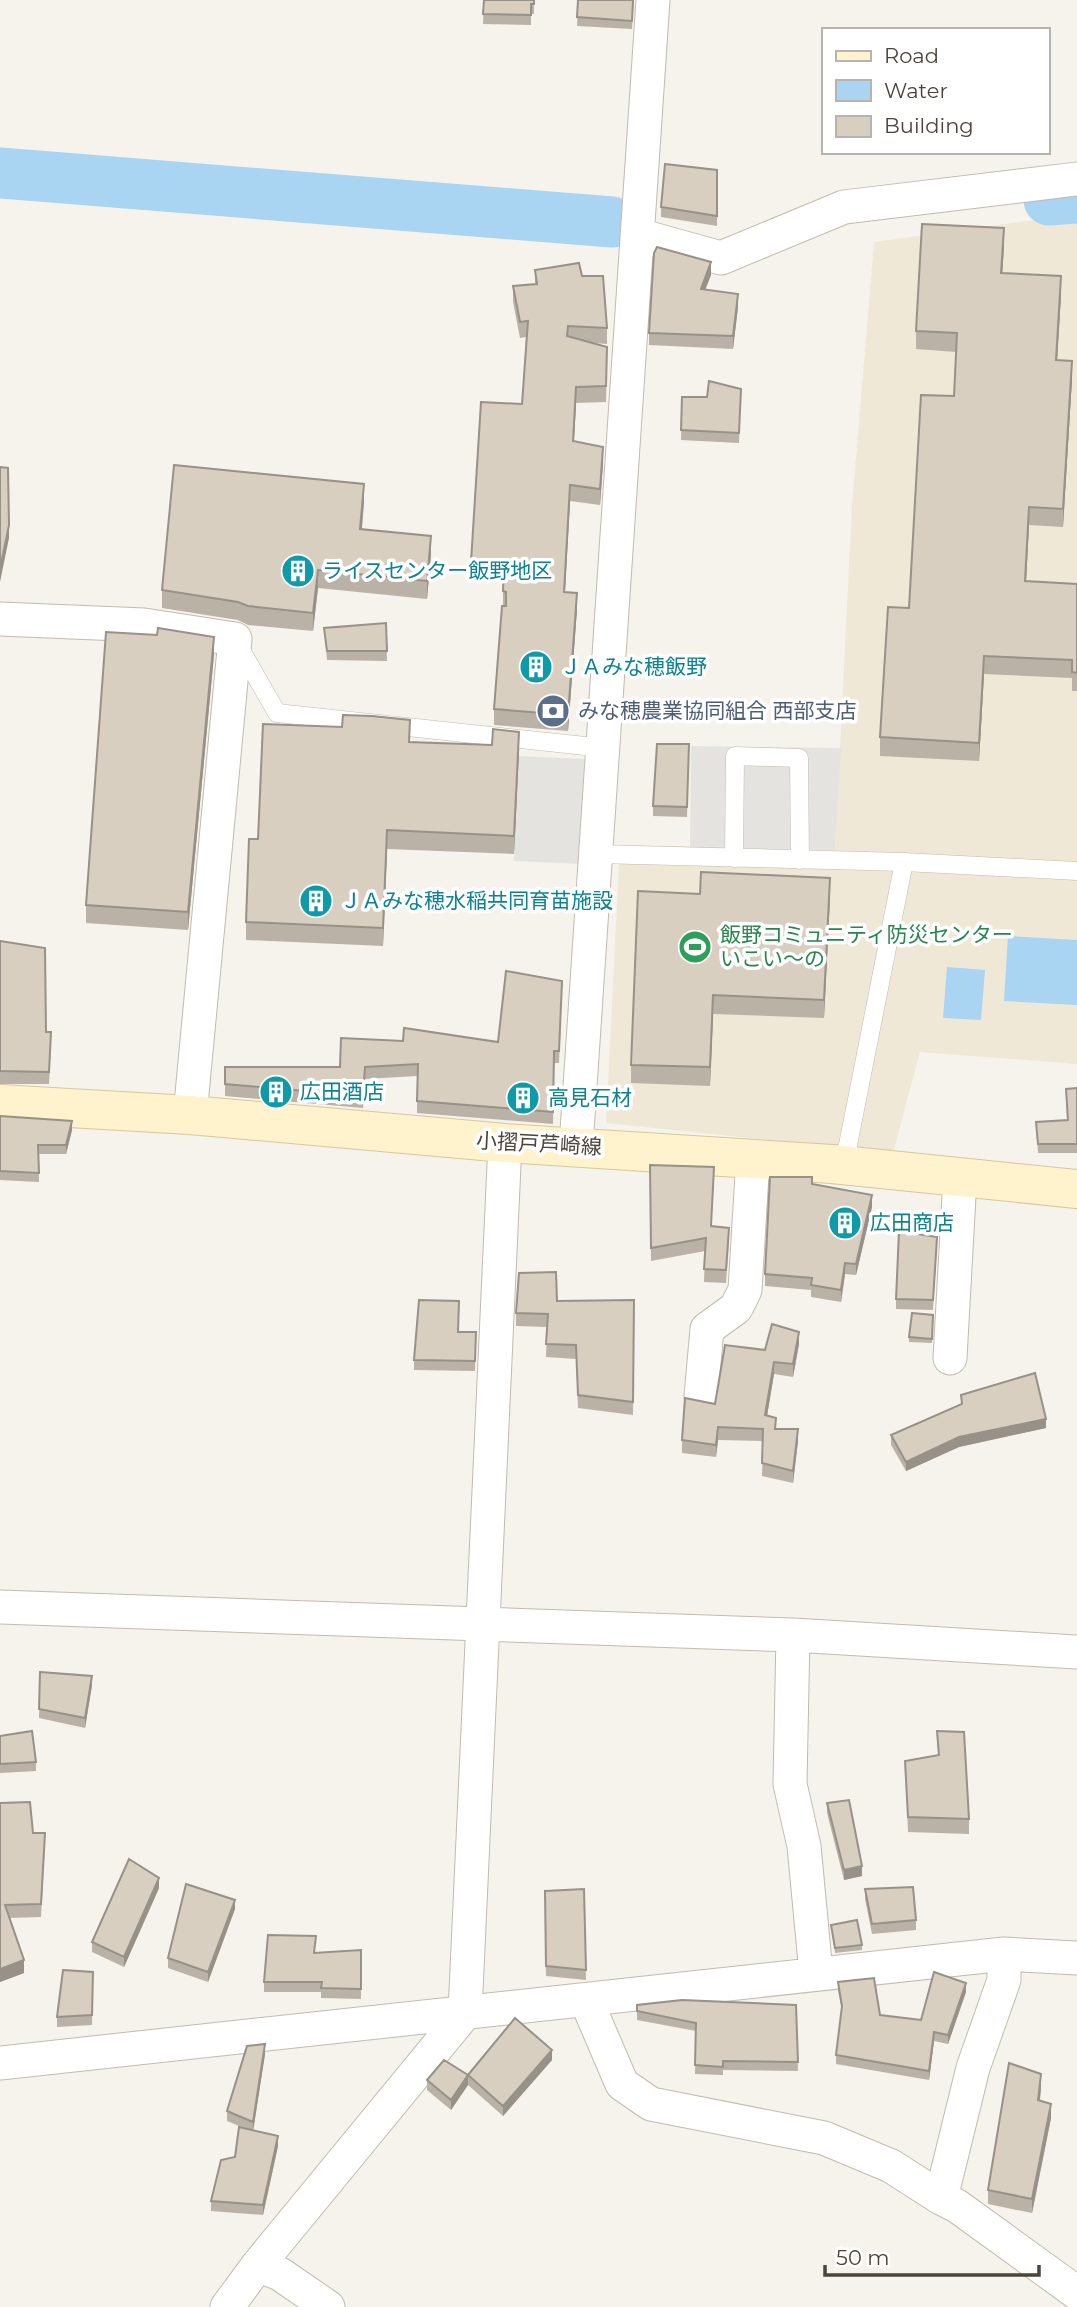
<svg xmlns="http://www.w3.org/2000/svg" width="1077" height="2307" font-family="Montserrat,'Noto Sans JP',sans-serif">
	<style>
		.education { fill: #efe8d6 }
		.parking { fill: #e5e3e0 }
		.water { fill: #a9d4f2 }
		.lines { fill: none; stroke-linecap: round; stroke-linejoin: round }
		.river { stroke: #a9d4f2; stroke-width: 51 }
		.lane-casing { stroke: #c2bbae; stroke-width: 19 }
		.street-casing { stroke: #c2bbae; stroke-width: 35 }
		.secondary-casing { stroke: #d6c79b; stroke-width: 40 }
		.lane { stroke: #fff; stroke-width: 18 }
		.street { stroke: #fff; stroke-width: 33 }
		.secondary { stroke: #fff3cd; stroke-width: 38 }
		.wall { fill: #bab2a6 }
		.shaded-wall { fill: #979187 }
		.building { fill: #d8cfc1; stroke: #979187; stroke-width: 2 }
		.labels { text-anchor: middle; stroke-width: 7; stroke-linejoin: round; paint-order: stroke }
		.culture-label { font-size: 21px; fill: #0d838f; stroke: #fff; text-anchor: start }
		.service-label { font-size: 21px; fill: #4e5e75; stroke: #fff; text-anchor: start }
		.leisure-label { font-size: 21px; fill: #27864d; stroke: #fff; text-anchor: start }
		.street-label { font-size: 21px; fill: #4b4439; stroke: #fff }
	</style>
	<rect width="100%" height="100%" fill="#f6f3ec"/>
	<!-- education -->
	<path class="education" d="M1077,214V1064L920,1052L893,1153L606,1123L620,845L835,850L852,505L874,242Z"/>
	<!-- parking -->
	<path class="parking" d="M691,746L841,748L835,850L690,848Z
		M518,756L585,759L581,864L514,861Z"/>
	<!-- water -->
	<path class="water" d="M1008,936L1077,940V1005L1004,1001Z
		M947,967L985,970L981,1020L943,1018Z"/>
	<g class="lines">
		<!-- river -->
		<path class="river" d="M0,173L612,222
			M1049,200L1077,198"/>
		<defs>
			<path id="lane" d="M238,645L277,713L604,748
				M596,854L904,862
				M734,858L735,756L799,758L800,860
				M844,1165L904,862L1077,871"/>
			<path id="street" d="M638,235L721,258L844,207L1077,179
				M0,619L144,625L235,639L190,1115
				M576,1146L653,0
				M950,1358L960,1178
				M701,1396L707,1329L736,1308L745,1290L753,1158
				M0,1607L793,1635L1077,1652
				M793,1635L790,1784L804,1846L816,1973
				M1004,1954V1980L973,2068L941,2198L957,2206L1077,2293
				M586,2000L622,2084L651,2104L824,2138L891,2166L941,2198
				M0,2063L1004,1954L1077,1958
				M258,2265L280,2274L328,2307
				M227,2307L258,2265L465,2013L505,1143"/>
			<path id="secondary" d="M0,1104L190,1115L505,1143L832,1164L1077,1189"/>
		</defs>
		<!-- lane casing -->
		<use href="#lane" class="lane-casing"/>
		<!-- street casing -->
		<use href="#street" class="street-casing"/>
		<!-- secondary casing -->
		<use href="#secondary" class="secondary-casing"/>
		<!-- lane -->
		<use href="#lane" class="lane"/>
		<!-- street -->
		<use href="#street" class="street"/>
		<!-- secondary -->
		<use href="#secondary" class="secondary"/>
	</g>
	<!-- wall -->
	<path class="wall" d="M484,0H534V14H531V25L483,24Z
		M578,0H634L632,29L577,26Z
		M717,170V226L661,217V207Z
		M1004,247L1002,274L1061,295L1057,360L1072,379L1063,527L1029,525L1026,582L1077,584V691H1072V678L984,674L979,761L880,756V737L909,608L954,396L956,352L916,349V331Z
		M535,270L582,276L607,328V344L594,343L607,347L606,402L576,403L574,441L603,463L600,505L570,501L565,592L577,609L568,731L494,725V709L503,606V579L471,578V562L522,404L526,337L520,338L513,302V286L535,284Z
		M711,275L705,289L738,307L733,349L649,345V333Z
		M741,389L739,443L681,440L682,397H707Z
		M364,502L362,529L431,554L427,599L318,588L313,631L248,625L238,620L162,608V590Z
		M386,623L387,661L327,660L324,628Z
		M214,655L188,930L86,923V905Z
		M410,742L519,750L514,854L387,849L383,946L246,940V922L258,839Z
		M689,744L687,817L653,816V806Z
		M700,894L830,896L824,1018L713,1014L710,1086L631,1083V1065Z
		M0,941L46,1032L51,1045L49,1084H0Z
		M562,993L559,1063H554L553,1124L417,1113V1076L365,1079L363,1108L225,1096V1067H340L403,1041L498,1042Z
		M1077,1088V1153H1038L1036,1122L1067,1120L1066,1089Z
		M0,1116L72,1130L66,1154H39V1182L0,1180Z
		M650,1165L714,1180L711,1226L729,1241L726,1283L704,1282L705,1251L651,1261Z
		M812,1185L872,1207L856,1275L845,1274L841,1302L811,1297V1290L765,1286V1274Z
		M937,1246L933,1310L896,1309V1299Z
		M634,1300L633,1415L578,1408L576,1359L546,1357L547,1327L516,1326V1313L557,1301Z
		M933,1315L932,1343L909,1342V1337Z
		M458,1332H476L475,1371L414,1370V1360Z
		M799,1344L793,1377L774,1374L767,1416L776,1429L798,1441L793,1483L762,1476L763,1441L718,1440L716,1457L682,1453V1440L765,1350Z
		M961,1395L1046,1428L959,1447L906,1471L891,1445V1435L961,1405Z
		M40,1672L92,1685L85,1728L39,1718Z
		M937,1731L969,1819V1834L908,1832L905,1761L938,1755Z
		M0,1736L36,1762V1771L0,1773Z
		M0,1803L33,1833L45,1845L41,1917L9,1918L24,1973L0,1982Z
		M827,1803L862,1876L844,1880L827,1813Z
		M159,1888L124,1967L92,1952V1942Z
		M584,1889L586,1980L546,1976L545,1891Z
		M865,1889L916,1920V1930L872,1934L865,1899Z
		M235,1909L208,1982L168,1968V1958Z
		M831,1925L862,1945V1950L835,1953Z
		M361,1950V1999L321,1998V1992H264V1982L315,1953Z
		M93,1972L92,2025L57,2027V2017Z
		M838,1982L880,2015L921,2020L966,1992L948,2044L934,2041L929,2080L836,2064V2055L842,2011L838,1991Z
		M796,2005L798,2071L723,2070V2075L695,2074L696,2031L637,2020V2011Z
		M265,2054L253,2130L278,2146L263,2215L211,2211V2201L235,2157L244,2128L227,2121V2111Z
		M552,2060L503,2116L468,2085L451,2110L427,2090V2080L468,2075Z
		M1041,2088L1040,2100L1051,2118L1032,2213L988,2204V2190Z"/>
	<!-- shaded-wall -->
	<path class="shaded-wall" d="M1004,228V247L1001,292V273Z
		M711,262V275L701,301V289Z
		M1061,276V295L1056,378V360Z
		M738,294V307L733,349V336Z
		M1072,361V379L1063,527V509Z
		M576,387V403L573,457V441Z
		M603,447V463L600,505V489Z
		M364,484V502L360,547V529Z
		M570,485V501L564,607V592Z
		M1029,507V525L1025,600V581Z
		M9,525V538L0,582V569Z
		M431,536V554L427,599V581Z
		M318,570V588L313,631V613Z
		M577,593V609L568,731V715Z
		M214,637V655L188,930V912Z
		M984,656V674L979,761V743Z
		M519,732V750L514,854V836Z
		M387,830V849L383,946V928Z
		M830,878V896L824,1018V1000Z
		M713,995V1014L710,1086V1067Z
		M72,1121V1130L66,1154V1145Z
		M872,1195V1207L856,1275V1264Z
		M845,1263V1274L841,1302V1290Z
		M799,1332V1344L793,1377V1364Z
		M774,1362V1374L765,1428V1415Z
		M1046,1419V1428L959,1447L906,1471V1462L959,1437Z
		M718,1427V1440L716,1457V1445Z
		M798,1429V1441L793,1483V1471Z
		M92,1676V1685L85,1728V1718Z
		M862,1866V1876L844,1880V1870Z
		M159,1878V1888L124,1967V1957Z
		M235,1900V1909L208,1982V1972Z
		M24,1960V1973L0,1982V1969Z
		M966,1983V1992L948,2044V2035Z
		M934,2032V2041L929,2080V2071Z
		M265,2044V2054L253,2132V2122Z
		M552,2050V2060L503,2116V2106Z
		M1041,2074V2088L1038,2114V2100Z
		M468,2075V2085L451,2110V2100Z
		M1051,2104V2118L1032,2213V2199Z
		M278,2136V2146L263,2215V2205Z"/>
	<!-- building -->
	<path class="building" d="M484,0H534V4H531V15L483,14Z
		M578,0H633L632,21L577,17Z
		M665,164L717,170V216L661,207Z
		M922,224L1004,228L1001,273L1061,276L1056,360L1072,361L1063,509L1029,507L1025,581L1077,584V673L1072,672V660L984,656L979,743L880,737L888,607L909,608L921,395L954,396L957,333L916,331Z
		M657,247L711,262L701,289L738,294L733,336L649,333L654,253Z
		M579,263L582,276H603L607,328L568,326L567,336L607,347L606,386L576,387L573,441L603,447L600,489L570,485L564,592L577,593L568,715L494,709L502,606H506V592L503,591L504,564L471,562L481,402L522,404L528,321L520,322L513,286L537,284L535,270Z
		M709,381L741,389L739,433L681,430L682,397H707Z
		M174,465L364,484L360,529L431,536L427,581L318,570L313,613L248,606L238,602L162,590Z
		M0,467L8,468L9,525L0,569Z
		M386,623L387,651H327L324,628Z
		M158,628L214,637L188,912L86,905L106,632L157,635Z
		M343,715L372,716L410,720L409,742L492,745L493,729L519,732L514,836L387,830L383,928L246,922L249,839H258L263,724L342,727Z
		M657,744H689L687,807L653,806Z
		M701,872L830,878L824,1000L713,995L710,1067L631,1065L638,891L700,894Z
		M0,941L45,948L46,1032H51L49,1072L0,1071Z
		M506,971L562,981L559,1051H554L553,1112L417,1101L418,1064L365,1067L363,1096L225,1084V1067H340L341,1038L403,1041L404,1028L498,1042Z
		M1077,1088V1144H1038L1036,1122L1068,1120L1066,1089Z
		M0,1116L72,1121L66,1145H38L39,1173L0,1171Z
		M650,1165L714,1167L711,1226L729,1228L726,1270L704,1269L706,1238L651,1248Z
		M770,1177H812V1184L872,1195L856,1264L845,1263L841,1290L811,1285L812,1278L765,1274Z
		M899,1231L937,1237L933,1300L896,1299Z
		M556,1272L557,1301L634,1300L633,1402L578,1395L576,1345L546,1344L548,1314L516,1313L519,1273Z
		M419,1300L459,1301L458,1332H476L475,1361L414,1360Z
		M912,1313L933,1315L932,1339L909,1337Z
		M772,1324L799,1332L793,1364L774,1362L765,1415L776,1418L775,1429H798L793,1471L762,1463L763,1429L718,1427L716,1445L682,1440L685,1398L715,1404L725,1345L765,1350Z
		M1035,1373L1046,1419L959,1437L906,1462L891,1435L962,1404L961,1395Z
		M40,1672L92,1676L85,1718L39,1709Z
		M32,1731L36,1762L0,1764V1736Z
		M937,1731L964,1732L969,1819L908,1817L905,1761L939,1755Z
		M849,1800L862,1866L844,1870L827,1803Z
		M30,1802L33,1833H45L41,1904L5,1905L24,1960L0,1969V1803Z
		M129,1859L159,1878L124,1957L92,1942Z
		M186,1884L235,1900L208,1972L168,1958Z
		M913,1887L916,1920L872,1924L865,1889Z
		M584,1889L586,1970L546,1966L545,1891Z
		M857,1920L862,1945L835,1948L831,1925Z
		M268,1935L316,1936L314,1953L361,1950V1989L321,1988L322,1982H264Z
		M63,1970L93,1972L92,2015L57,2017Z
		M934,1972L966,1983L948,2035L934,2032L929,2071L836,2055L842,2006L838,1982L874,1978L880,2015L921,2020Z
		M682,2000L796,2005L798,2062L723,2061V2067L695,2065L696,2023L637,2011V2005Z
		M515,2018L552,2050L503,2106L468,2075Z
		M265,2044L253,2122L227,2111L247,2046Z
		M444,2060L468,2075L451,2100L427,2080Z
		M1009,2063L1041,2074L1038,2100L1051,2104L1032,2199L988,2190Z
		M239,2127L278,2136L263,2205L211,2201L221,2160L235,2157Z"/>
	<!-- icons -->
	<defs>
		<symbol id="building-disc" viewBox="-11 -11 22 22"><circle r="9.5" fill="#0f9aa8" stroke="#fff"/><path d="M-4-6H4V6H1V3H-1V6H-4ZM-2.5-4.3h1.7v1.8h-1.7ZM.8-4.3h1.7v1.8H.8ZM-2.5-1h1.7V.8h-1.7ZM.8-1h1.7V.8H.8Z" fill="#fff"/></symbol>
		<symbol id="bank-disc" viewBox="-11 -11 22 22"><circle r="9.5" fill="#5c6f8a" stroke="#fff"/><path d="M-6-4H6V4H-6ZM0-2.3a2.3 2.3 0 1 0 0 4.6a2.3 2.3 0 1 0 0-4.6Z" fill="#fff"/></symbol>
		<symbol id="stadium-disc" viewBox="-11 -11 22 22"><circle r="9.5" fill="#2e9e5b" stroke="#fff"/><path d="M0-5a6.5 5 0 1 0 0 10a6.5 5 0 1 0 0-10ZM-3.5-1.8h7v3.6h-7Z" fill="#fff"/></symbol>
	</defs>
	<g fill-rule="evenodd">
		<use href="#building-disc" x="279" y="552" width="38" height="38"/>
		<use href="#building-disc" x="517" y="648" width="38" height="38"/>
		<use href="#bank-disc" x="534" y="692" width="38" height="38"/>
		<use href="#building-disc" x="297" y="882" width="38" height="38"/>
		<use href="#stadium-disc" x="676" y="928" width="38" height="38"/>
		<use href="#building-disc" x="257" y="1073" width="38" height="38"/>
		<use href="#building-disc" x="504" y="1079" width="38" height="38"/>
		<use href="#building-disc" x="826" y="1204" width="38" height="38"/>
	</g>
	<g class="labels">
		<!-- culture labels -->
		<g class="culture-label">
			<text x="322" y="578">ライスセンター飯野地区</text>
			<text x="560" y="674">ＪＡみな穂飯野</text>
			<text x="340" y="908">ＪＡみな穂水稲共同育苗施設</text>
			<text x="300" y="1099">広田酒店</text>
			<text x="548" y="1105">高見石材</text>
			<text x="870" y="1230">広田商店</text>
		</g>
		<!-- service labels -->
		<g class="service-label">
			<text x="578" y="718">みな穂農業協同組合 西部支店</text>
		</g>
		<!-- leisure labels -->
		<g class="leisure-label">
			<text x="720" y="942">飯野コミュニティ防災センター<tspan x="720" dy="24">いこい～の</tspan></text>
		</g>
		<!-- street labels -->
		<g class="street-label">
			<text transform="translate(539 1144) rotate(3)" y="7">小摺戸芦崎線</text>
		</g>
	</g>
	<!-- legend -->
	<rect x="822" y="28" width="228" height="126" fill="#ffffff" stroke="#b7b4b0" stroke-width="2"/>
	<rect x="836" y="51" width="35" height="10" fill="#fff3cd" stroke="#b7b4b0" stroke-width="2"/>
	<text x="884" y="63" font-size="21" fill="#4b4439">Road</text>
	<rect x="836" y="80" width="35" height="21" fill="#a9d4f2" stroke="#b7b4b0" stroke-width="2"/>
	<text x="884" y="98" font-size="21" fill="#4b4439">Water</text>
	<rect x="836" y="116" width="35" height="21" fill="#d8cfc1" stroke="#b7b4b0" stroke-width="2"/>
	<text x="884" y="133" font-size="21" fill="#4b4439">Building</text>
	<!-- scale -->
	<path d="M825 2265v10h214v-10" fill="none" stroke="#4b4439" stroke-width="3.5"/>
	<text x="836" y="2265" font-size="21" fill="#4b4439" stroke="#ffffff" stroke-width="5" paint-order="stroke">50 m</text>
</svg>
